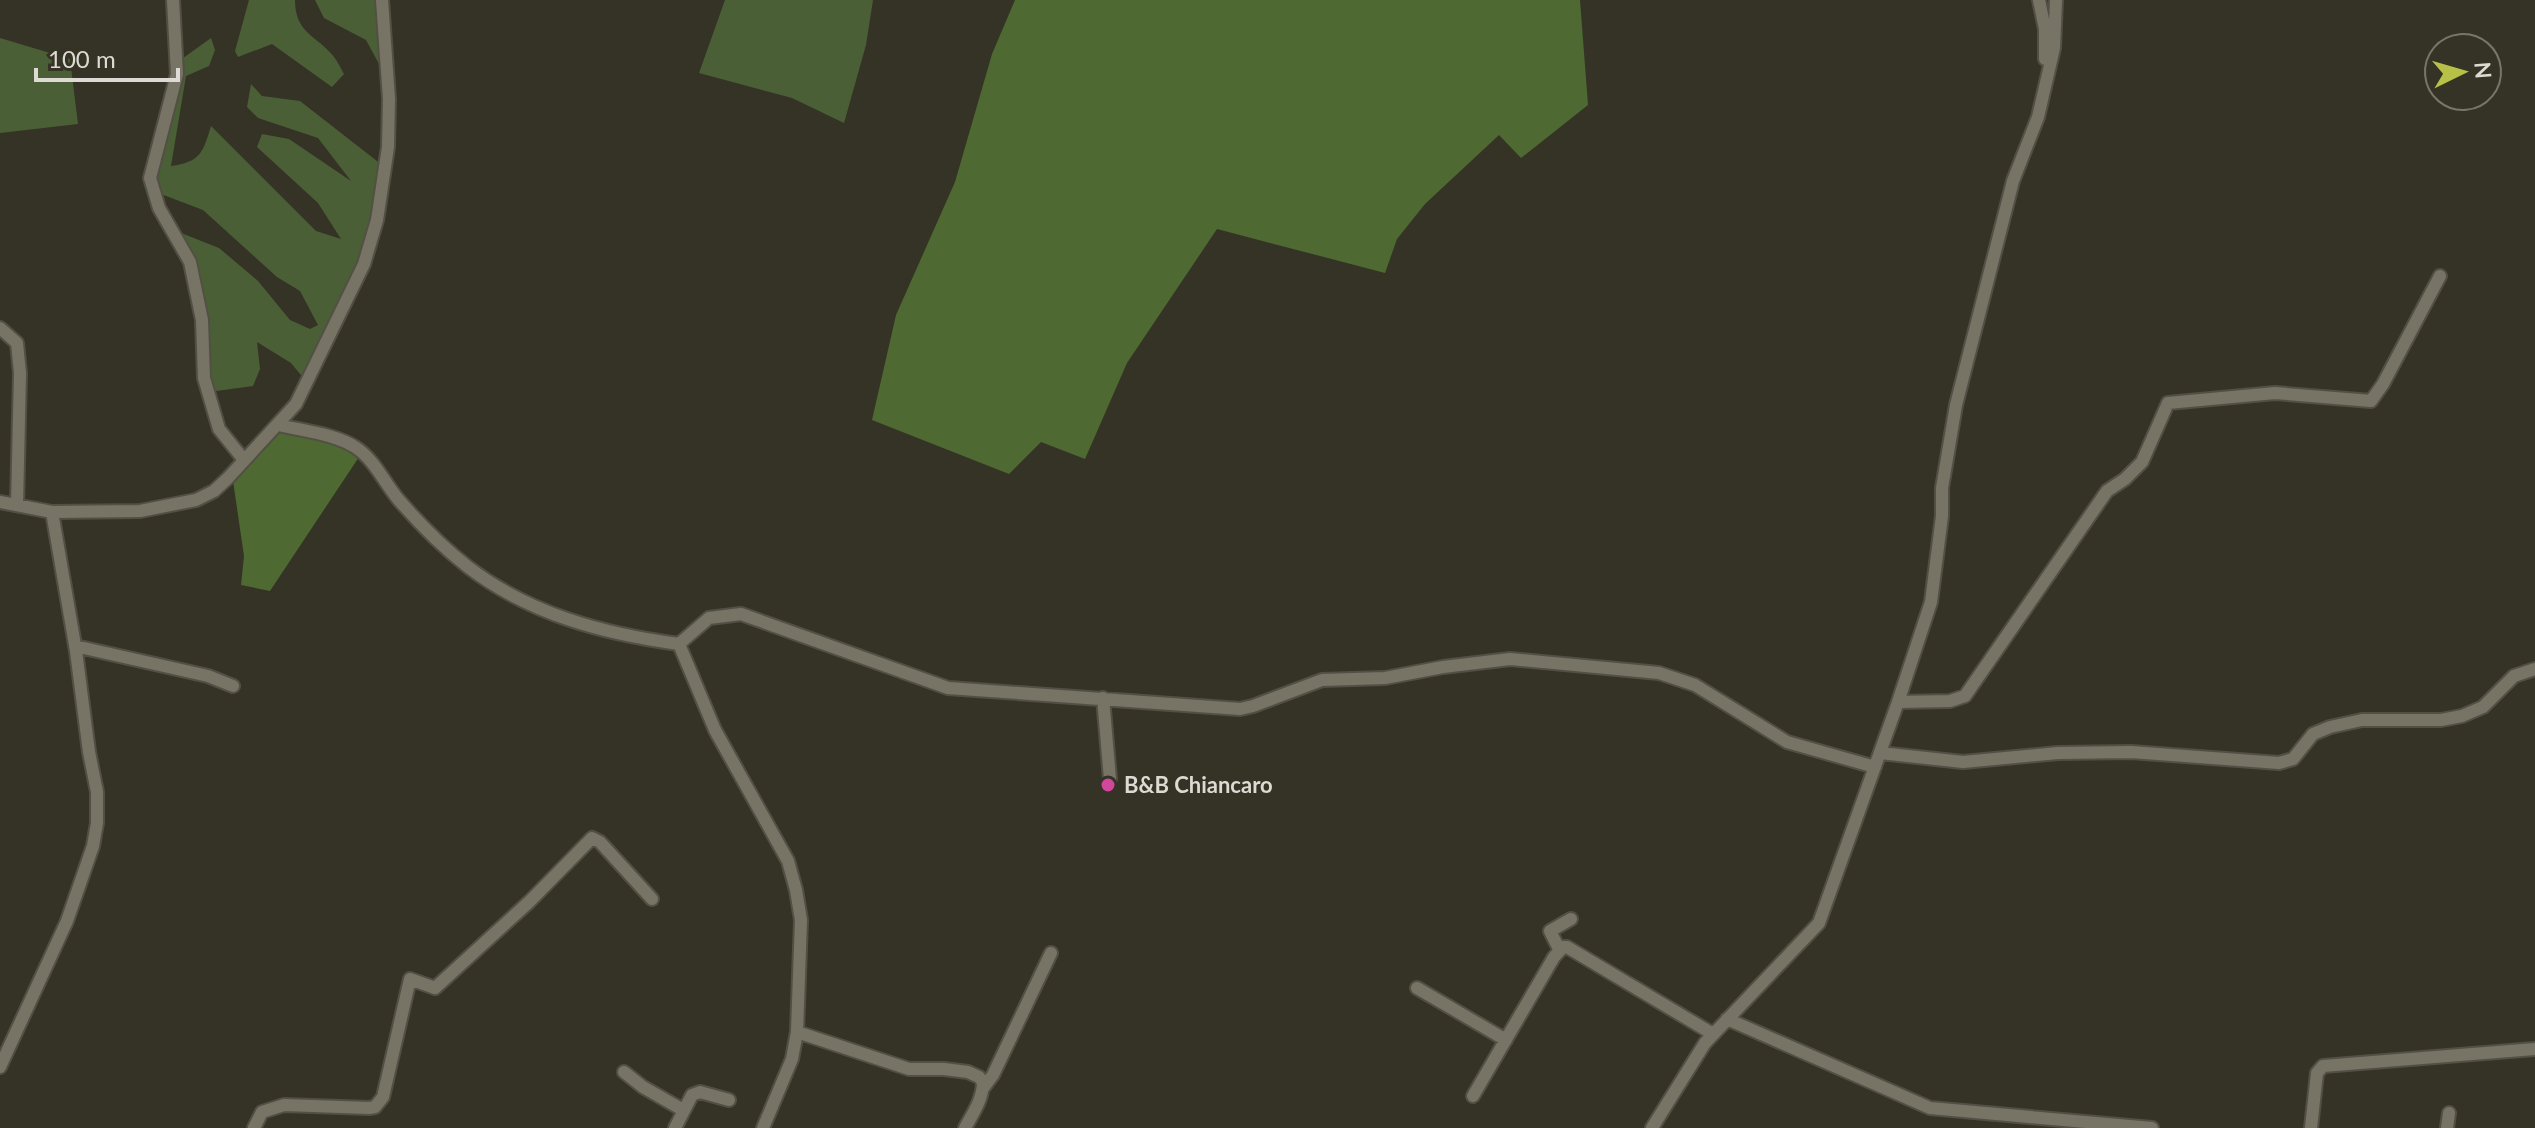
<svg xmlns="http://www.w3.org/2000/svg" width="2535" height="1128" font-family="Lato,sans-serif">
	<style>
		.green { fill: #4b5f37 }
		.forest { fill: #4e6931 }
		.lines { fill: none; stroke-linecap: round; stroke-linejoin: round }
		.minor-casing { stroke: #525045; stroke-width: 16 }
		.minor { stroke: #777465; stroke-width: 12 }
		.hotel-dot { fill: #d1479c; stroke: #353325; stroke-width: 3 }
		.labels { text-anchor: middle; stroke-width: 7; stroke-linejoin: round; paint-order: stroke }
		.poi-label { font-size: 22px; font-weight: bold; fill: #dcdad2; stroke: #353325; text-anchor: start }
	</style>
	<rect width="100%" height="100%" fill="#353325"/>
	<!-- green -->
	<path class="green" d="M249,0H295C295,34 317,35 334,57C338,62 341,69 344,74L332,87L272,44L238,57L235,51Z
		M315,0H377L384,73L366,40L324,18Z
		M725,0H873L866,45L844,123L792,98L699,73Z
		M0,38L70,59L78,124L0,133Z
		M211,38L215,50L209,66L186,76L171,166C200,162 203,153 211,126L316,231L341,239L318,203L257,147L262,134L289,139L351,181L318,138L258,118L247,107L251,84L262,96L300,101L382,165L364,247L305,380L291,363L257,342L260,369L253,386L209,392L194,278L171,229L219,248L258,281L290,320L310,329L318,325L300,291L277,277L203,210L153,191L179,61Z"/>
	<!-- forest -->
	<path class="forest" d="M1015,0H1580L1588,105L1521,158L1499,135L1425,204L1397,239L1385,273L1217,229L1127,363L1085,459L1041,442L1009,474L872,420L896,315L955,182L992,54Z
		M275,432L322,438L361,454L270,591L241,585L244,556L233,481Z"/>
	<g class="lines">
		<defs>
			<path id="minor" d="M173,0L177,74L150,178L159,208L190,262L202,320L204,378L219,429L244,460
				M2039,0L2045,29V59
				M0,328L17,343L20,373L17,505
				M279,425C303,431 335,434 355,447C374,459 384,482 398,499C417,521 445,549 468,567C529,614 604,634 679,644L709,618L741,614L948,688L1240,709L1253,706L1322,680L1385,678L1443,667L1510,659L1659,673L1695,685L1787,742L1875,767
				M0,502L52,512L140,511L196,500L214,491L228,478L296,404L364,264L377,220L388,147L389,99L382,0
				M679,644L715,730L788,861L796,890L801,920L797,1032L792,1059L763,1128
				M75,646L208,676L233,686
				M1103,698L1110,779
				M1898,702L1950,701L1965,696L2107,491L2125,479L2142,462L2168,403L2275,393L2371,401L2383,384L2440,276
				M1880,753L1963,762L2058,753L2131,752L2279,763L2293,759L2313,734L2330,727L2362,720H2441L2462,716L2483,707L2514,676L2535,669
				M1559,949L1550,931L1571,919
				M1417,988L1506,1040
				M1727,1019L1930,1108L2152,1128
				M797,1032L909,1069H944L968,1072L979,1077L983,1082C983,1099 973,1113 965,1128
				M0,1067L67,921L93,846L97,823V792L89,752L76,651L52,512
				M624,1072L643,1087L683,1110
				M984,1087L993,1075L1051,953
				M1473,1096L1554,957L1563,947H1567L1713,1034
				M254,1128L262,1112L284,1105L369,1108L375,1107L383,1097L410,979L435,988L529,902L592,838L600,842L652,899
				M675,1128L692,1095L700,1092L729,1100
				M1652,1128L1705,1043L1819,923L1898,702L1931,602L1942,516V488L1956,405L2013,181L2038,117L2054,48L2056,0
				M2311,1128L2317,1073L2323,1066L2535,1049
				M2447,1128L2449,1113"/>
		</defs>
		<!-- minor casing -->
		<use href="#minor" class="minor-casing"/>
		<!-- minor -->
		<use href="#minor" class="minor"/>
	</g>
	<!-- markers -->
	<circle class="hotel-dot" cx="1108" cy="785" r="8"/>
	<g class="labels">
		<!-- poi labels -->
		<g class="poi-label">
			<text x="1124" y="793">B&amp;B Chiancaro</text>
		</g>
	</g>
	<!-- north arrow -->
	<g transform="translate(2463 72) rotate(85)"><circle r="38" fill="#353325" stroke="#78766a" stroke-width="2"/>
	<path d="M0-6L14 30L0 20L-14 30Z" fill="#b8c147"/>
	<text y="-12" font-size="22" font-weight="bold" text-anchor="middle" fill="#dcdad2">N</text>
	</g>
	<!-- scale -->
	<path d="M36 68v12h142v-12" fill="none" stroke="#dcdad2" stroke-width="4"/>
	<text x="48" y="68" font-size="24" fill="#dcdad2" stroke="#353325" stroke-width="6" paint-order="stroke">100 m</text>
</svg>
